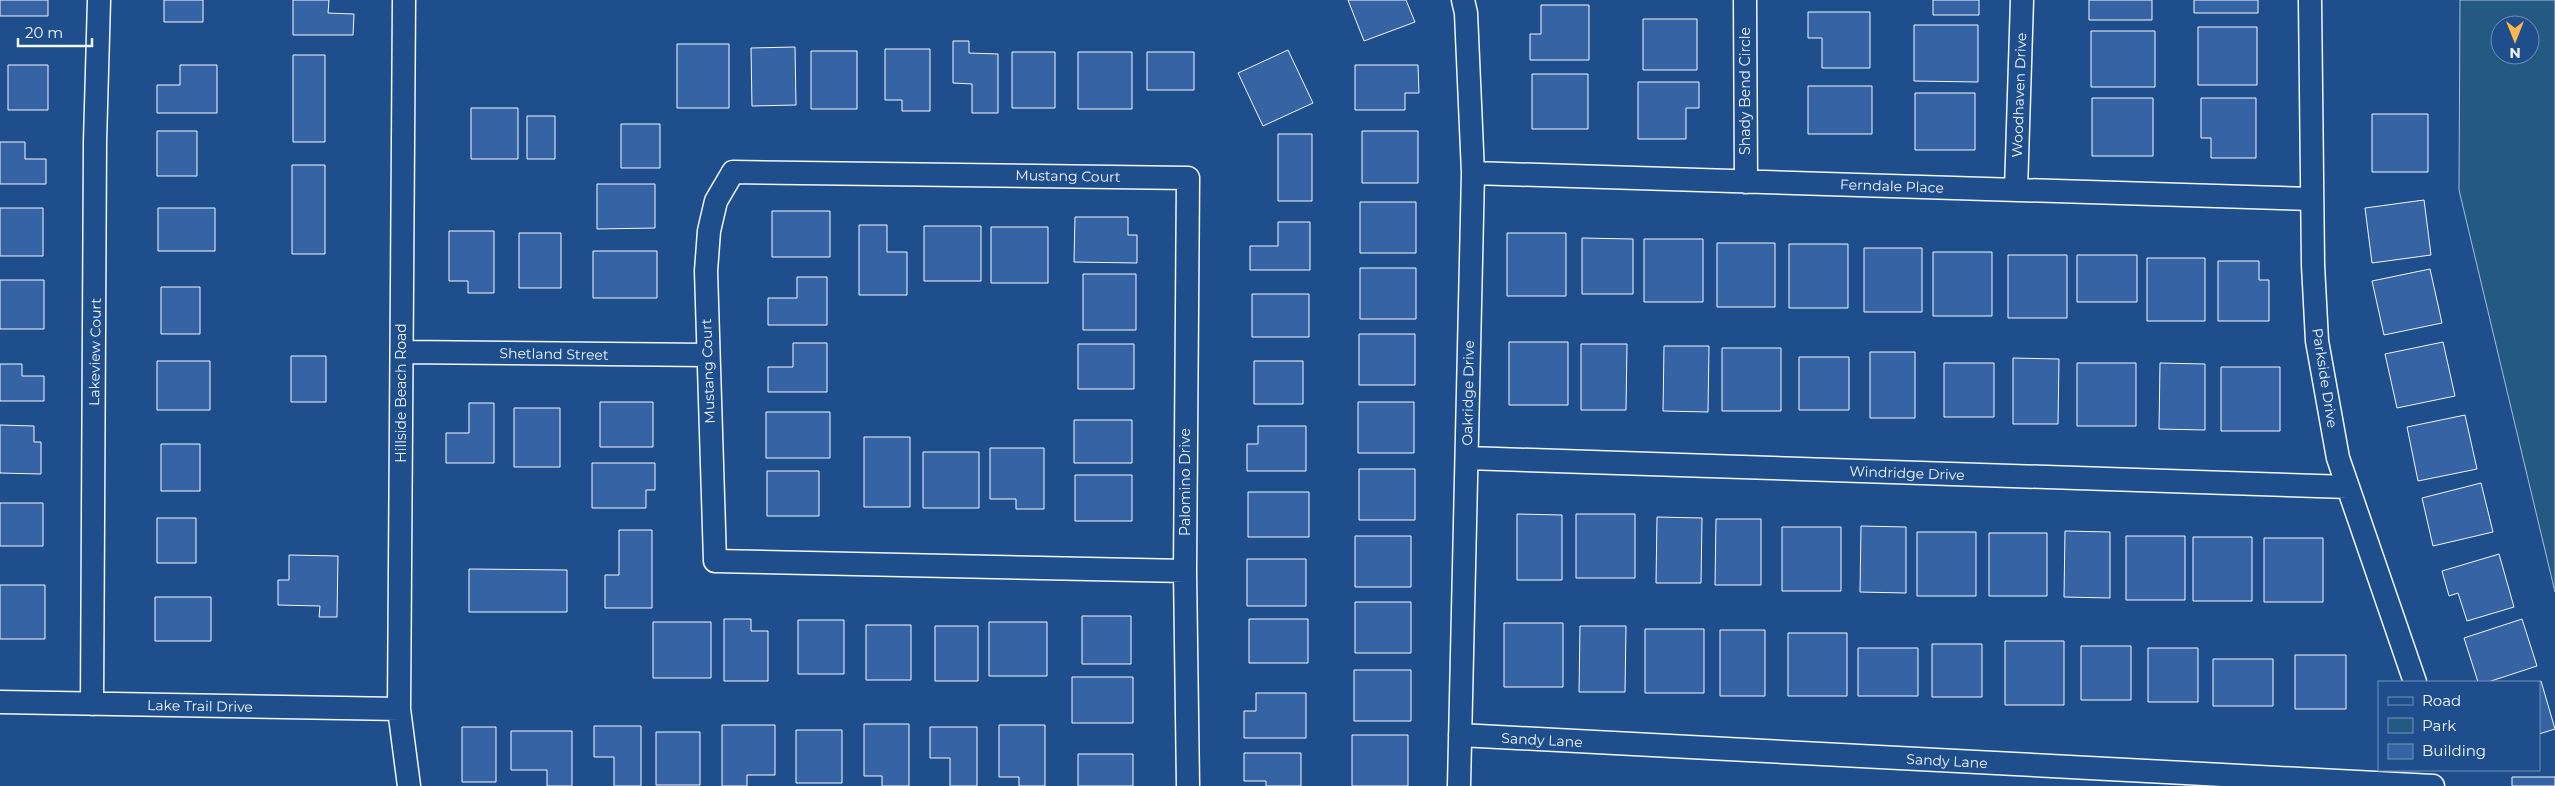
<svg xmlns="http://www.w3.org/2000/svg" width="2555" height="786" font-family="Montserrat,sans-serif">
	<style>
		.green { fill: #245a82; stroke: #a8bbd7; fill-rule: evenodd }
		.building { fill: #3563a3; stroke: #f2f6ff }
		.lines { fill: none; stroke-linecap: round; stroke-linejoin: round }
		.street-casing { stroke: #f2f6ff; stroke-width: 25 }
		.street { stroke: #1f4e8c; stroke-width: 22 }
		.labels { text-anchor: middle; stroke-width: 4; stroke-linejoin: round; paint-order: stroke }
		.street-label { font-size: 14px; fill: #f2f6ff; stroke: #1f4e8c }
	</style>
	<rect width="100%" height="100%" fill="#1f4e8c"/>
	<!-- green -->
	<path class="green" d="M2460,0H2555V592L2459,190ZM2500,25H2530V55H2500Z"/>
	<!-- building -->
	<path class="building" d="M0,0H48V16H0Z
		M164,0H203V22H164Z
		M293,0H329L328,13L354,14L353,35H293Z
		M1348,0H1406L1415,22L1364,41Z
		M1933,0H1979V15H1933Z
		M2089,0H2152V20H2089Z
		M2194,0H2258V13H2194Z
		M1541,5H1589V60H1530V34H1541Z
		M1808,12H1870V68H1822V38H1808Z
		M1643,19H1697V70H1643Z
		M1914,25H1978V82L1914,81Z
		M2198,27H2257V85H2198Z
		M2091,31H2155V87H2091Z
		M953,41H969V53L998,54V113H972V84L953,83Z
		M677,44H729V108H677Z
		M795,47L796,105L752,106L751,48Z
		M885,49H930V111H902V100H885Z
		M1288,50L1313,103L1263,126L1238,73Z
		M811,51H857V109H811Z
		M1012,52H1055V108H1012Z
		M1078,52H1132V109H1078Z
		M1147,52H1194V90H1147Z
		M293,55H325V142H293Z
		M8,65H48V110H8Z
		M180,65H217V113H157V85H180Z
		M1355,65H1418L1419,93H1405V110H1355Z
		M1532,74H1588V129H1532Z
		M1638,82H1699V108H1686V139H1638Z
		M1808,86H1872V134H1808Z
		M1915,93H1975V150H1915Z
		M2092,98H2153V156H2092Z
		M2201,98H2256V158H2211V138H2201Z
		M471,108H518V159H471Z
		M2372,114H2428V172H2372Z
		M527,116H555V159H527Z
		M621,124H660V168H621Z
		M157,131H197V176H157Z
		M1362,131H1418V183H1362Z
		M1278,134H1312V201H1278Z
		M0,142H25V159H46V184H0Z
		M292,165H325V254H292Z
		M597,184H655V228L597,229Z
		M2424,200L2431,255L2372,263L2365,208Z
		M1360,202H1416V253H1360Z
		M0,208H43V256H0Z
		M158,208H215V251H158Z
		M772,211H830V257H772Z
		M1075,217H1128V235H1137V263L1074,262Z
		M1278,222H1310V270H1250V246H1278Z
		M859,225H887V252H907V295H859Z
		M924,226H981V281H924Z
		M991,227H1048V283H991Z
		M449,231H494V293H468V281H449Z
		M519,233H561V288H519Z
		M1507,233H1566V296H1507Z
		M1582,238L1633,239V294H1582Z
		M1644,239H1703V302H1644Z
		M1717,243H1775V307H1717Z
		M1789,244H1848V308H1789Z
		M1864,248H1922V312H1864Z
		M593,251H657V298H593Z
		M1933,252H1992V316H1933Z
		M2008,255H2067V318H2008Z
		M2077,255H2137V302H2077Z
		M2147,258H2205V321H2147Z
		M2218,261H2259V280H2269V321H2218Z
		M1360,268H1416V319H1360Z
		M2430,269L2442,323L2384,335L2372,281Z
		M1083,274H1136V330H1083Z
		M797,277H827V325H768V298H797Z
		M0,280H44V329H0Z
		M161,287H200V334H161Z
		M1252,294H1309V337H1252Z
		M1359,334H1415V385H1359Z
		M1509,342H1568V405H1509Z
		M2443,342L2455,396L2397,408L2385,354Z
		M793,343H827V392H768V367H793Z
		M1078,344H1134V389H1078Z
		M1581,344H1627L1626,410H1581Z
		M1664,346H1709L1708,412L1663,411Z
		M1722,348H1781V411H1722Z
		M1870,352H1915V418H1870Z
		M291,356H326V402H291Z
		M1799,357H1849V410H1799Z
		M2013,358L2059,359L2058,424H2013Z
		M157,361H210V410H157Z
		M1254,361H1303V404H1254Z
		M1944,363H1994V417H1944Z
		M2077,363H2136V426H2077Z
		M2160,363L2205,364V430L2159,429Z
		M0,364H22V376H44V401H0Z
		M2221,367H2280V431H2221Z
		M600,402H653V447H600Z
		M1358,402H1414V453H1358Z
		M469,403H494V463H446V433H469Z
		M514,408H560V467H514Z
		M766,412H830V458H766Z
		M2465,415L2477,469L2418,481L2407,427Z
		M1074,420H1132V463H1074Z
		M0,425L34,426V442H41V474L0,473Z
		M1258,426H1306V471H1247V444H1258Z
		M864,437H910V507H864Z
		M161,444H200V491H161Z
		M990,448H1044V509H1016V499H990Z
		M923,452H979V508H923Z
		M592,463H655V490H646V508H592Z
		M1359,469H1415V520H1359Z
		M767,471H819V516H767Z
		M1075,475H1132V521H1075Z
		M2481,483L2493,532L2433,546L2422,498Z
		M1248,492H1309V537H1248Z
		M0,503H43V546H0Z
		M1517,514L1562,515V580H1517Z
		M1576,514H1635V578H1576Z
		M1657,517L1702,518L1701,583H1656Z
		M157,518H196V563H157Z
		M1716,519H1761V585H1715Z
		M1861,526L1906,527V593L1860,592Z
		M1782,527H1841V591H1782Z
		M619,530H652V608H605V575H619Z
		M2065,531L2110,532V598L2064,597Z
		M1917,532H1976V596H1917Z
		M1989,533H2047V596H1989Z
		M1355,536H1411V587H1355Z
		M2126,536H2185V600H2126Z
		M2193,537H2252V601H2193Z
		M2264,538H2323V602H2264Z
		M2499,554L2514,607L2467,621L2458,593L2449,596L2442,571Z
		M289,555L338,556L337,617H319L320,606L278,605V580H289Z
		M1247,559H1306V606H1247Z
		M469,569L567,570V612H469Z
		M0,585H45V639H0Z
		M155,597H211V641H155Z
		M1355,602H1411V653H1355Z
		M1082,616H1131V664H1082Z
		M724,619H751V631H768V681H724Z
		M1249,619H1308V663H1249Z
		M2522,619L2537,666L2488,682H2478L2464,638Z
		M798,620H844V674H798Z
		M653,622H711V678H653Z
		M989,622H1047V676H989Z
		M1504,623H1563V687H1504Z
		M866,625H911V680H866Z
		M935,626H978V681H935Z
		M1580,626H1626L1625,692H1579Z
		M1645,629H1704V693H1645Z
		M1720,630H1765V696H1720Z
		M1788,633H1847V696H1788Z
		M2005,641H2064V705H2005Z
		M1932,644H1982V697H1932Z
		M2081,646H2131V700H2081Z
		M1858,648H1918V696H1858Z
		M2148,648H2198V702H2148Z
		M2295,655H2346V709H2295Z
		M2213,659H2273V706H2213Z
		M1354,670H1411V721H1354Z
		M1072,677H1133V723H1072Z
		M2541,681L2555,729L2539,734L2538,682Z
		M1256,693H1306V738H1244V711H1256Z
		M864,724H909V786H882V776H864Z
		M722,725H775V775H747V786H722Z
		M999,725H1045V786H1019V777H999Z
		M594,726H641V786H614V757H594Z
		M462,727H496V782H462Z
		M930,727H977V786H950V758H930Z
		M796,730H842V783H796Z
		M511,731H572V786H547V770H511Z
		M656,732H700V785H656Z
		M1352,735H1408V786H1352Z
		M1244,753H1301V786H1266V781H1244Z
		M1078,754H1133V786H1078Z
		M2512,777H2555V786H2512Z"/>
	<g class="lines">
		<defs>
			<path id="street" d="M404,0L399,709L409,786
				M1745,0L1746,182
				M2310,0L2313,265L2317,341L2338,458L2415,682
				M1473,173L2312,199
				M2016,190L2022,0
				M402,352L707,355
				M1467,458L2348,487
				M1185,571L715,561L706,271L709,231L716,201L733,172L1188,178L1185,571L1188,786
				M0,702L399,709
				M92,704L95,142L99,0
				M1460,735L2433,786
				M1459,786L1473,173L1466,13L1463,0"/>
		</defs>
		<!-- street casing -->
		<use href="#street" class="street-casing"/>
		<!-- street -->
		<use href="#street" class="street"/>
	</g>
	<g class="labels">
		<!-- street labels -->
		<g class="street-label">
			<text transform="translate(1745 91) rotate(-90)" y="5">Shady Bend Circle</text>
			<text transform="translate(2019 95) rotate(-88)" y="5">Woodhaven Drive</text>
			<text transform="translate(1068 176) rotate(1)" y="5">Mustang Court</text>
			<text transform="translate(1892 186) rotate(2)" y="5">Ferndale Place</text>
			<text transform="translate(95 352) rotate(-89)" y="5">Lakeview Court</text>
			<text transform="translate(554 354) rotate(1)" y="5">Shetland Street</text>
			<text transform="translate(708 371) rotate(-92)" y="5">Mustang Court</text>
			<text transform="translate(2325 378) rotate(81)" y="5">Parkside Drive</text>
			<text transform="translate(401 393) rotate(-90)" y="5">Hillside Beach Road</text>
			<text transform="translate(1468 393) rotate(-89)" y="5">Oakridge Drive</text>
			<text transform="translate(1907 473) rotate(2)" y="5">Windridge Drive</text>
			<text transform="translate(1185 482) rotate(-90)" y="5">Palomino Drive</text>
			<text transform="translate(200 706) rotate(1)" y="5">Lake Trail Drive</text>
			<text transform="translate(1542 740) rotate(3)" y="5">Sandy Lane</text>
			<text transform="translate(1947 761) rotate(3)" y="5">Sandy Lane</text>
		</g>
	</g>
	<!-- legend -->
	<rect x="2378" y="681" width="162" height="90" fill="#1f4e8c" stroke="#7391ba"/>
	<rect x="2388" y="697" width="25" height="8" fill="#1f4e8c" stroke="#7391ba"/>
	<text x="2422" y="706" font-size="15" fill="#f2f6ff">Road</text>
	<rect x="2388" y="718" width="25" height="15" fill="#245a82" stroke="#7391ba"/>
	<text x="2422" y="731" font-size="15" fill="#f2f6ff">Park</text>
	<rect x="2388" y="744" width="25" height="15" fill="#3563a3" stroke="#7391ba"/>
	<text x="2422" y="756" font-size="15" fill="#f2f6ff">Building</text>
	<!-- north arrow -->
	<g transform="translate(2515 40) rotate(180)"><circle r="24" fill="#1f4e8c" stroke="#7391ba"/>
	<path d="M0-4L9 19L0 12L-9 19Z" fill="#ffb74d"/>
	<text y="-8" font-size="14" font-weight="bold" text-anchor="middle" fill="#f2f6ff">N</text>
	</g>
	<!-- scale -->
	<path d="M18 38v8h74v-8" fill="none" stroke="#f2f6ff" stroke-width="2.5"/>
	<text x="25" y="38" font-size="15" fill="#f2f6ff" stroke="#1f4e8c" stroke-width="4" paint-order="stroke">20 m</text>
</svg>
